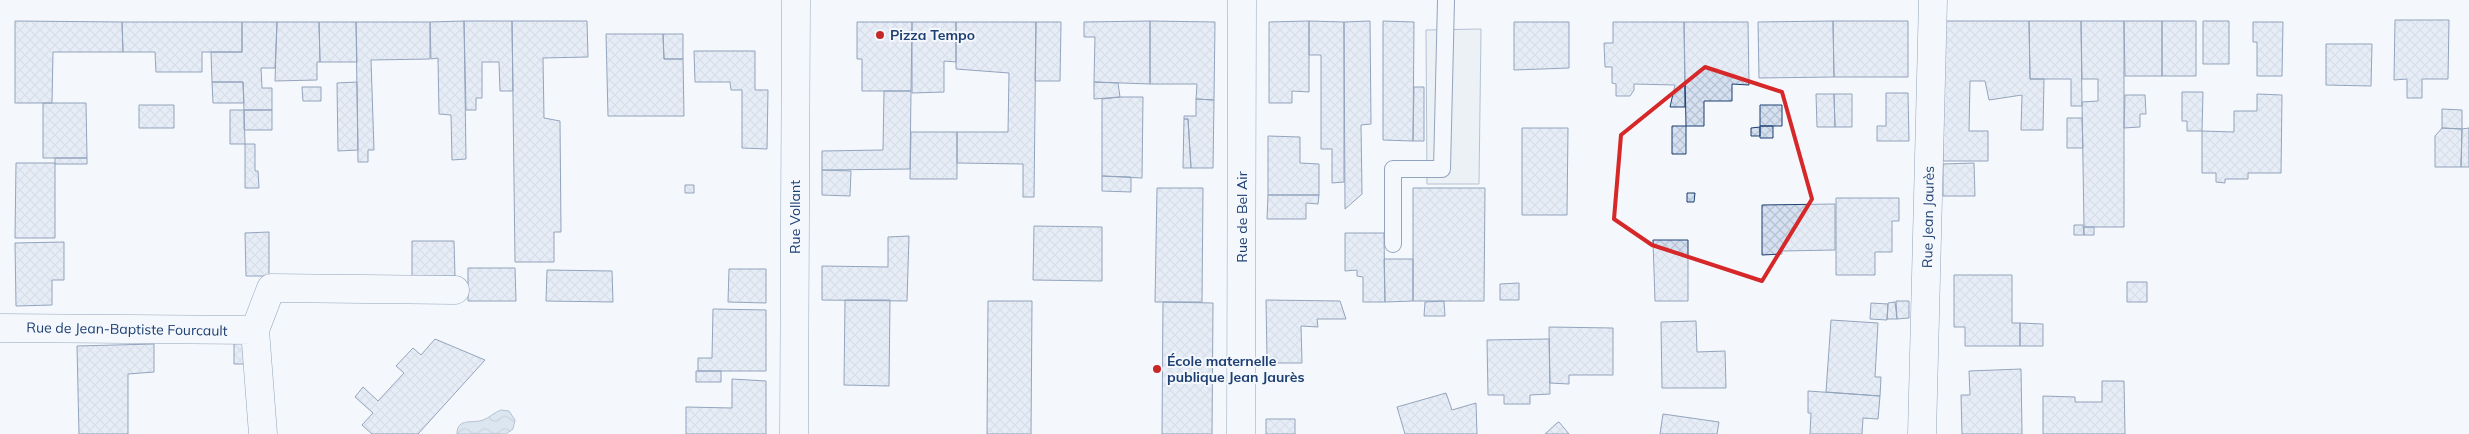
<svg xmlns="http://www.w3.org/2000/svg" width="2469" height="434" font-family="Mulish,sans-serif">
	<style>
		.parking { fill: #e3e8f0; stroke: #687fa3 }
		.water { fill: url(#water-waves); stroke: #687fa3 }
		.building { fill: url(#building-cross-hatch); stroke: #1d3f73 }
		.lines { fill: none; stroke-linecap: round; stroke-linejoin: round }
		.service-casing { stroke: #1d3f73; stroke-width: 18 }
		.minor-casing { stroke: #1d3f73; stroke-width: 29 }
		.service { stroke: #f4f7fb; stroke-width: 16 }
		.minor { stroke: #f4f7fb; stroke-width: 28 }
		.marked { fill: none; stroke: #d62828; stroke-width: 4; stroke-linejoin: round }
		.poi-dot { fill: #c62828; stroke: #f4f7fb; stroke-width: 2 }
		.labels { text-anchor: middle; stroke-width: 4; stroke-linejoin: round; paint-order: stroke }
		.poi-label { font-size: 14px; font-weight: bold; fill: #1d3f73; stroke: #f4f7fb; text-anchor: start }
		.street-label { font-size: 14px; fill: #1d3f73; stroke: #f4f7fb }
	</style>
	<defs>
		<pattern id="water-waves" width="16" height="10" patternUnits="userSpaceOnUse" patternTransform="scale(1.25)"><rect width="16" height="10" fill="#bed0e5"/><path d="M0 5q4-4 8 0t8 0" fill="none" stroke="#9aaabe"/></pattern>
		<pattern id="building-cross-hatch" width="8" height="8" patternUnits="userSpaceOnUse" patternTransform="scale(1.25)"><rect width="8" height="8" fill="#d5e0f0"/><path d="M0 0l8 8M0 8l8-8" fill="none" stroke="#b6c1d1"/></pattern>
	</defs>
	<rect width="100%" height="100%" fill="#f4f7fb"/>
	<!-- parking -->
	<path class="parking" d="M1481,29L1479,184H1427L1426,30Z"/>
	<!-- water -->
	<path class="water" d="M501,410L509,411L515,420L513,429L506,434H457C457,417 473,424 483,420C489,418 495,412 501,410Z"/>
	<!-- building -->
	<path class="building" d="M2395,20H2449L2448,79H2422V98H2407V79L2394,80Z
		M15,21L122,22L123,52H53L52,103H15Z
		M464,21H512L513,91H500L499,62H482V98H476V110H466Z
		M464,21L466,159L452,160L451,115L439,114L438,58L431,59L430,22Z
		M512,21H587L588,57L543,58L544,118L560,121L561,232H554V262H515Z
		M1150,21V84L1094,82L1095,37H1084V22Z
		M1150,21L1215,22L1214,100L1196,99L1197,84H1150Z
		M1309,21V92L1292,91V103H1269V22Z
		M1309,21L1344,22V182L1332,183V149H1321V55H1309Z
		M1370,21L1371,124L1361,125L1362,194L1345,209L1344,22Z
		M1383,21L1414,22L1413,141L1383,140Z
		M1833,21H1908V77H1834Z
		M1833,21L1834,77L1759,78L1758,22Z
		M1941,21H2029L2030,79H2044L2043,130H2021L2022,95L1989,100L1985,81H1970L1969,131H1988V161H1943Z
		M2029,21H2081L2082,106H2071V79H2030Z
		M2081,21H2124V227H2084L2082,102L2098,101V79H2082Z
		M2124,21H2162V76H2125Z
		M2162,21H2196V76H2162Z
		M2203,21H2229V64H2203Z
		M122,22H242V52H202V72H156L155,52H123Z
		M242,22H277L275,68H261L262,88H272V110H244L243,82H212L211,52H242Z
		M277,22H319L320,62H317V80L275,81Z
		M319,22H356L357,62H320Z
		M356,22H430V59L371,60L374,150H368V162H358Z
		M857,22H912L911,91H862V59H857Z
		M912,22H956V62L944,61V92L912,93Z
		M956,22H1036L1034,197H1023V164L957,163V132H1008L1009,73L956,69Z
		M1036,22H1061L1060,81H1035Z
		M1514,22H1569V68L1514,70Z
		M1613,22H1684L1685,107H1670L1675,85L1634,84V90L1630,96H1616V84L1612,83V67H1605L1604,43H1613Z
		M1684,22H1748L1749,85L1732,84V101H1704V126H1686Z
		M2253,22H2283L2282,76H2257V42H2253Z
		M606,34H663L664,59H683L684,116H608Z
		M663,34H683V59H664Z
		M2326,44H2372L2371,86L2326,85Z
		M694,51H755V90H768L767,149L742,148V90H731L730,82H695Z
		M212,82H243L244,103H213Z
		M357,82L358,150L338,151L337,83Z
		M1094,82L1118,83L1120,97L1094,99Z
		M302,87H321V101H303Z
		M1414,87H1424V141H1413Z
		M884,91H911L910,169L822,170V151L883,150Z
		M2182,92H2203L2202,131H2187V121H2182Z
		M1886,93H1908L1909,141H1877V126H1886Z
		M1816,94H1834L1835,127H1817Z
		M1834,94H1852V127H1835Z
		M2257,94L2282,95L2281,173H2248V179H2225V183L2216,182V173H2202V131L2234,132V111H2257Z
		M2125,95H2145L2146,114H2140V127L2124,128Z
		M1120,97H1143L1142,178L1102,176V99Z
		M1196,99L1214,100L1213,168H1191L1188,119H1184V116H1196Z
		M43,103H86L87,158H43Z
		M139,105H174V128H139Z
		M1760,105H1782V126H1760Z
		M2442,109L2462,110V129L2442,128Z
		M230,110H244L245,144H230Z
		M244,110H272V130H244Z
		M2067,118H2082L2083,148H2067Z
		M1184,119H1188L1191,168H1183Z
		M1672,126H1686V154H1672Z
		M1760,126H1773V138H1760Z
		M1760,127V136H1751V128Z
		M1522,128H1568L1567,215H1522Z
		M2442,128L2462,129L2461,167H2435V136Z
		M2469,128V167H2461L2462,129Z
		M911,132H957V179H910Z
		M1268,136L1300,137V163L1319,164V195H1268Z
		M245,144H255V171H258L259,188H245Z
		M55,158H87V164H55Z
		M16,163H55V238H15Z
		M1974,163L1975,196H1943V164Z
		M822,170L851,171L850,196L822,195Z
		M1102,176L1131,177V192L1102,191Z
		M685,185H694V193H685Z
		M1157,188H1203L1202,302H1155Z
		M1413,188H1485L1484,301H1413Z
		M1687,193H1695L1694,202H1687Z
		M1268,195H1319L1318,204L1306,203V219H1267Z
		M1836,198H1899V221H1892V252H1875V275H1836Z
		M1835,204V250L1782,251V254L1762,255V205Z
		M2074,225H2083L2084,235H2074Z
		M1034,226L1102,227V281L1033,280Z
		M2084,227H2094V235H2084Z
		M269,232V276H246L245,233Z
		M1345,233H1384L1385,302H1363V277L1357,276V270L1345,271Z
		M909,236L907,301L822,300V266L888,267V237Z
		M1653,240H1688V301H1655Z
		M412,241H454L455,276H412Z
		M64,242V280H52V305L16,306L15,243Z
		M1384,259H1413V301L1385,302Z
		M468,268H515L516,301H468Z
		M729,269H766V303L728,302Z
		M547,270L612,271L613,302L546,301Z
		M1954,275H2012V323H2020V346H1965V327H1954Z
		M2127,282H2147V302H2127Z
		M1519,283V300H1500V284Z
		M845,300H890L889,386L844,385Z
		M1266,300L1340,301L1346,319H1317L1318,327L1301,326L1302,363H1276V358H1267Z
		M988,301H1032L1031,434H987Z
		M1444,301L1445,316H1424L1425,302Z
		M1896,301H1909V318L1897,319Z
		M1163,302L1213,303L1212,434H1162Z
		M1895,302L1897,319H1887L1888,303Z
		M1871,303L1888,304L1887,320L1870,319Z
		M713,309L766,310V371H698V358H712Z
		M1831,320L1878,323L1875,377H1881L1880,396L1826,392Z
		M1696,321L1697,352L1725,351L1726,388H1662L1661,322Z
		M2020,323L2043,324V346H2020Z
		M1549,327L1613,328V375H1569V384L1550,383Z
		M435,339L485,360L418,434H372L362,425L373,413L355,397L363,387L378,401L404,373L396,366L413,348L421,355Z
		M1549,339L1550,394L1530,395V404H1504V395H1488L1487,340Z
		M234,342H245L246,364H234Z
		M154,344V372L128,374V434H79L77,346Z
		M2021,369L2022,434H1962L1961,395H1970L1969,371Z
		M696,371H721V382H696Z
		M732,379L766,381V434H686V407L732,408Z
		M2102,381H2124L2125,434H2043V396L2075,397V402H2102Z
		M1808,391L1880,396L1878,419L1863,418L1862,434H1810L1811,413H1808Z
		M1446,393L1452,410L1476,403L1477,434H1405L1397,407Z
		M1663,414L1719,422L1717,434H1660Z
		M1266,419H1295V434H1266Z
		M1559,422L1569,434H1545L1557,423Z"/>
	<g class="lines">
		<defs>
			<path id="service" d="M1393,244V169H1442L1446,0"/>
			<path id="minor" d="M0,328L255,330L263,434
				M255,330L271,288L455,290
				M794,434L796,0
				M1241,434L1242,0
				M1922,434L1933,0"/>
		</defs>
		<!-- service casing -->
		<use href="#service" class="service-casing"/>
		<!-- minor casing -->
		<use href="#minor" class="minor-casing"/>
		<!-- service -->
		<use href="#service" class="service"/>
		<!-- minor -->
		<use href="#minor" class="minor"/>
	</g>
	<!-- marked area -->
	<path d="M0 0H2469V434H0ZM1705,67L1782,92L1812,199L1762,281L1652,245L1614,219L1621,135Z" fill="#f4f7fb" fill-opacity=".55" fill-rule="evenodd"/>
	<path class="marked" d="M1705,67L1782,92L1812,199L1762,281L1652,245L1614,219L1621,135Z"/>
	<!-- markers -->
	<g class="poi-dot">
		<circle cx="880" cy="35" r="5"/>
		<circle cx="1157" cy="369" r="5"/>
	</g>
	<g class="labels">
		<!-- poi labels -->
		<g class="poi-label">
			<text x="890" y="40">Pizza Tempo</text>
			<text x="1167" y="366">École maternelle<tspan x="1167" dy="16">publique Jean Jaurès</tspan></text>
		</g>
		<!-- street labels -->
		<g class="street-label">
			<text transform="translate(795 217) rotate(-90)" y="5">Rue Vollant</text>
			<text transform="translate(1242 217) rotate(-90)" y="5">Rue de Bel Air</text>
			<text transform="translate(1928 217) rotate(-89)" y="5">Rue Jean Jaurès</text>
			<text transform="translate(127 329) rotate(1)" y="5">Rue de Jean-Baptiste Fourcault</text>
		</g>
	</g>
</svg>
